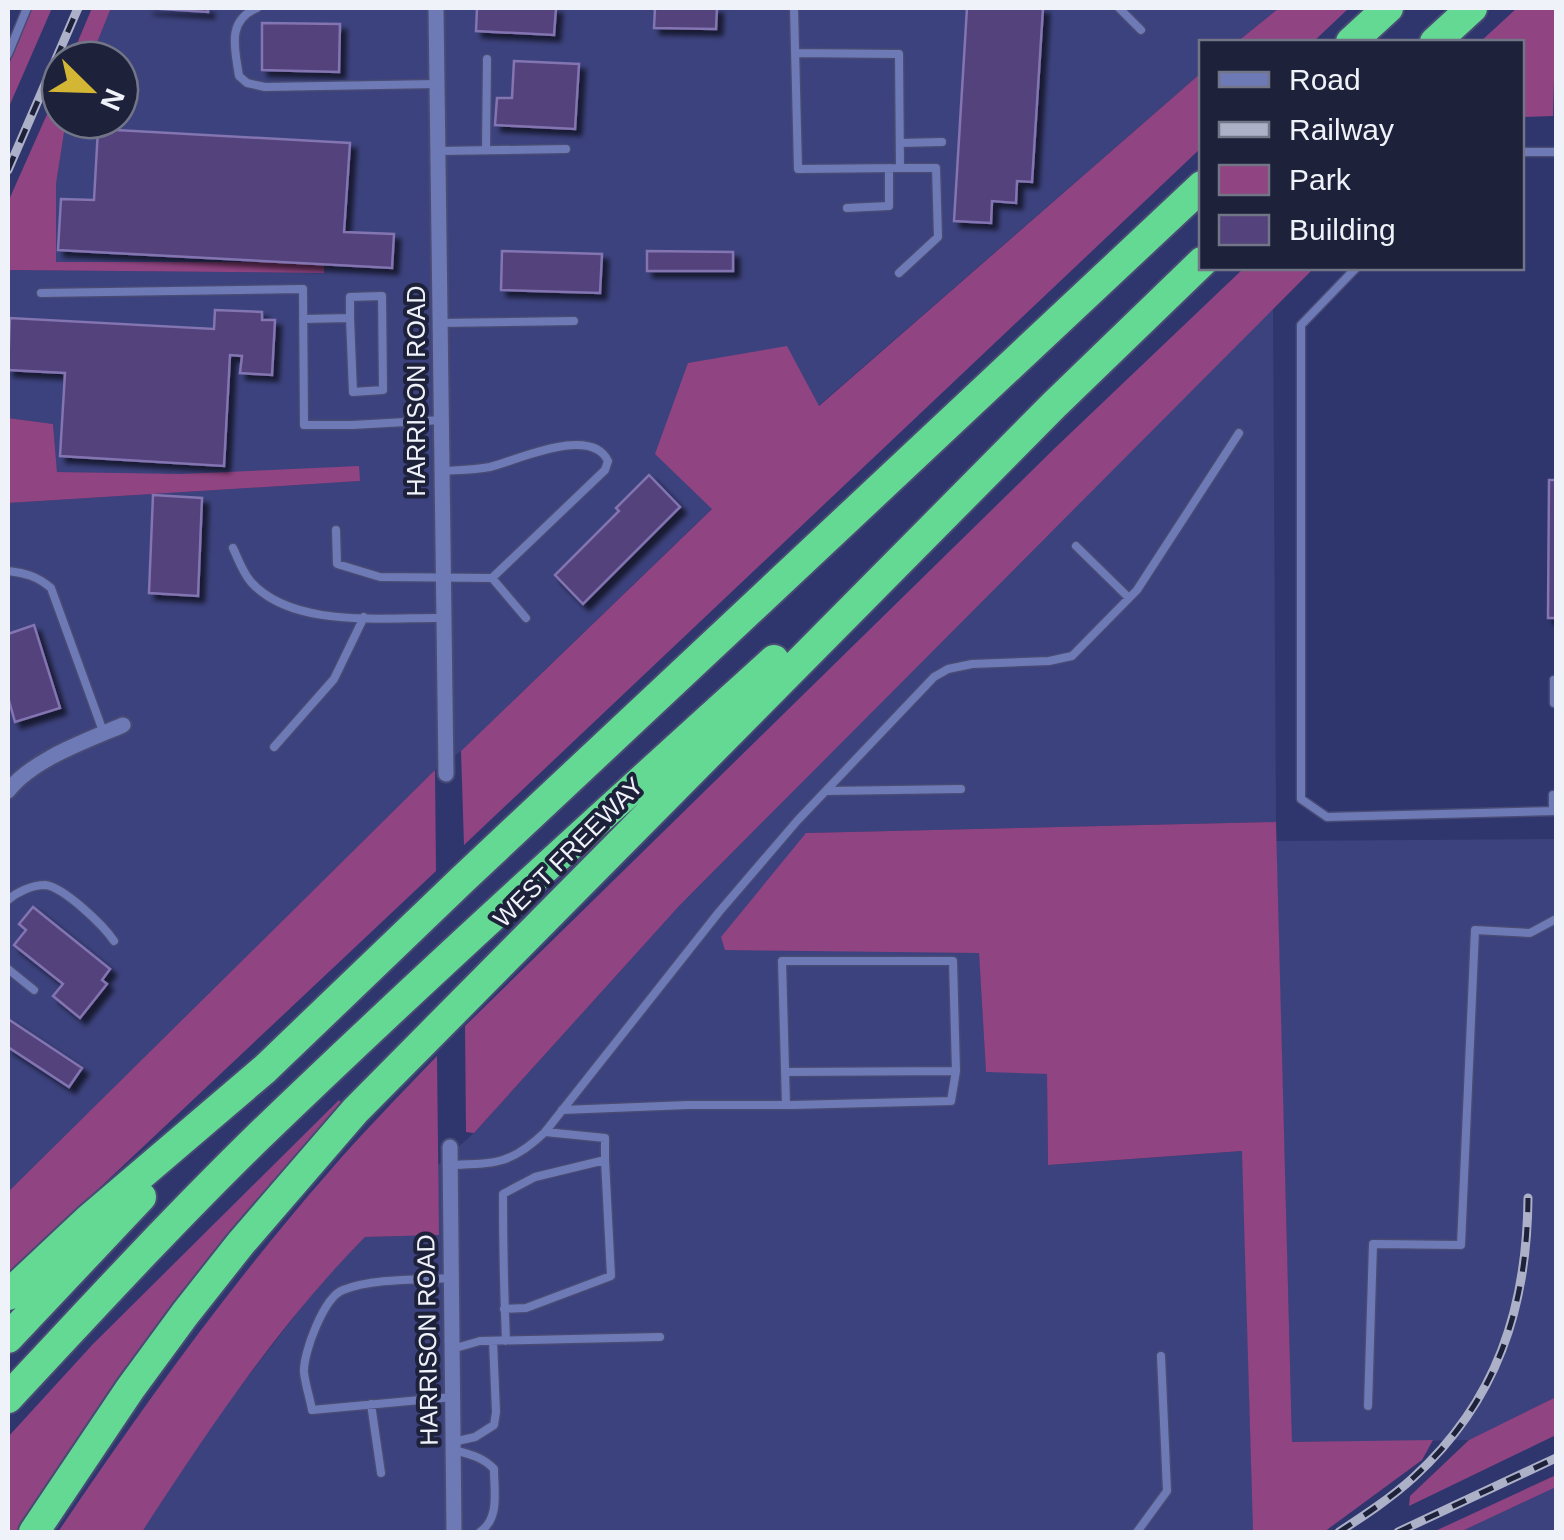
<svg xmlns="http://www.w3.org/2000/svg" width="1564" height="1540" font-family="Helvetica,sans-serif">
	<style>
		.built { fill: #3c427d }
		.green { fill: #904481 }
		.building { fill: #53427b; stroke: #8374b1; stroke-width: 2.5; filter: url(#shadow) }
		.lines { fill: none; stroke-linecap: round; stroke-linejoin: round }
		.lane-casing { stroke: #484b74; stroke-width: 11 }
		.street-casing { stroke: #484b74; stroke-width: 19 }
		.highway-casing { stroke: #484b74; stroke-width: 34 }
		.lane { stroke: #6e7ab6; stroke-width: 8 }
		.street { stroke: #6e7ab6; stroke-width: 15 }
		.highway { stroke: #64d994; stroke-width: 30 }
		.rail-casing { stroke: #adb1c8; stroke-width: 9 }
		.rail { stroke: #1d213a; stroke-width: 5; stroke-dasharray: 15; stroke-linecap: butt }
		.labels { text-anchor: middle; stroke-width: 8; stroke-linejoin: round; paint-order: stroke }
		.street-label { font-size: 25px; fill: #f0f2f9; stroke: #1d213a }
	</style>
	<defs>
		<filter id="shadow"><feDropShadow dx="6" dy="6" stdDeviation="2.5" flood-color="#0009"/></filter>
	</defs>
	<rect width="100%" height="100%" fill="#2f366d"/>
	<!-- built -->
	<path class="built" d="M111,8H1279L1237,42H1202L1201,73L818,406L461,751L435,770L8,1192V503L360,481L57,472L53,424L8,418V270L324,273L323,262H55L56,184L66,120H120V60H90Z
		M1273,307L1276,822L807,833L979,953L986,1071L1047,1074L1048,1165L1243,1151L1253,1532H142L213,1422L324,1278L365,1237L439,1235L437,1166L474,1133L680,905Z
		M1556,839V1397L1469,1440L1292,1443L1276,841Z
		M1556,1487V1532H1460Z"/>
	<!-- green -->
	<path class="green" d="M31,8H52L8,109V67Z
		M92,8H111L90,60H70Z
		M1279,8H1349L1313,42H1237Z
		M1517,8H1556L1553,116L1522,117V42H1480Z
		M1201,73V148L464,845L461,751L712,509L655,454L688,363L787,346L819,406Z
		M60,85V120H66L56,184V262H324V273L8,270V202Z
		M1244,268H1314L680,905L474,1133L466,1132L465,1026L1056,447Z
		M8,418L53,424L57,472L181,474L359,466L360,481L8,503Z
		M435,770L436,871L8,1274V1192Z
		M1276,822L1292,1442L1433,1440L1422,1460L1324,1532H1253L1242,1151L1048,1165L1047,1074L986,1072L979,953L725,950L721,937L806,833Z
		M437,1056L439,1235L365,1237C278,1325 209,1429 142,1532H58C142,1408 229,1286 328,1173C362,1133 400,1095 437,1056Z
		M339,1100L344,1106L44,1491L17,1532H8V1437L93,1344Z
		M1556,1397V1435L1409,1506L1410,1496L1469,1440Z
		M1556,1475V1487L1460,1532H1433Z"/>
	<!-- building -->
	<path class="building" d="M147,8H208V12Z
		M477,8H556L554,35L476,31Z
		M655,8H717L716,29L654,28Z
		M967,8H1043L1032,182L1017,181L1016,203L992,201L991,223L954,221Z
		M262,23L340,24L339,72L262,70Z
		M514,61L579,64L575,129L495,125L497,98H512Z
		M98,129L350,143L344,232L394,234L392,268L58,250L61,199L94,200Z
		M502,251L602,254L600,293L501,290Z
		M647,251L733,252V271H647Z
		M215,310L262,312V320H275L272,375L240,373L242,356L230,355L224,466L60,456L65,373L8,370L10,318L214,329Z
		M649,475L680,507L583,604L555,575L619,511L616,508Z
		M1549,480H1556V618H1548Z
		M153,495L202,498L198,596L149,593Z
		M34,625L60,708L15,722L8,697V634Z
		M33,907L110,969L102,980L107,984L80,1018L53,996L63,984L14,945L26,930L19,924Z
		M8,1019L82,1068L69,1087L8,1047Z"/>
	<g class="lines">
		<defs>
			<path id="lane" d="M257,8C226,21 235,49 239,76L247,83L265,87L437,84
				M794,8L798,169L900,168
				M1119,8L1141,30
				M795,53L899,54L900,168H936L938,237L899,273
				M8,54L27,8
				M900,143L942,142
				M486,150L487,59
				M438,151L566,149
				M1522,152H1556
				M847,208L889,206V168
				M1356,268L1301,325V799L1327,817L1556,811
				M41,293L303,289L304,425H352L442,420
				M303,319L350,318L353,392L383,390L382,296L350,297V318
				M441,323L574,321
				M336,530L337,564L380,577L492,578L605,470L608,461C591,425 518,460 490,467C474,470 458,470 442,471
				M1076,546L1129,598
				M233,548C238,559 243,573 251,582C293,629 386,617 443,618
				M8,571C25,573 37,576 51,588L104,734
				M492,578L526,618
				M1554,703V680H1556
				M274,747L334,679L364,617
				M826,791L961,789
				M1553,811V795
				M8,900C17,892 32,885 45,885C64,887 104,926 114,941
				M8,969L34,990
				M785,1072L956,1071
				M562,1110L688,1105H792L951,1101L956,1071L953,961H782L786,1105
				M545,1132L605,1138V1160
				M450,1165C495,1164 512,1164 545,1132L719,912L797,821L934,677L948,669L972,664L1049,661L1072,656L1137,590L1239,433
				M452,1278C419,1280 374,1278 343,1290C324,1297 303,1353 304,1372C305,1384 310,1398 312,1410L453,1397
				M504,1309L526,1308L611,1276L605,1160L535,1177L503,1194C503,1243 504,1292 506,1341
				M452,1349L480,1341L660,1337
				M371,1404L381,1473
				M1368,1406L1373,1244L1461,1245L1475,930L1530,933L1556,919
				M453,1442L475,1437L494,1425L496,1412L493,1341
				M454,1450C469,1454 483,1457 494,1469C494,1492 500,1518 480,1532
				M1137,1532L1167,1491L1161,1356"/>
			<path id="street" d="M436,8L446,774
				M8,791C33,759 86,741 123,725
				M450,1147L454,1532"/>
			<path id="highway" d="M1351,42L1388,8
				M1435,42L1472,8
				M8,1295L88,1220L265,1069L463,879L1202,186
				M8,1338L141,1197
				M8,1398C90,1310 172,1221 258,1137C427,974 601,817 774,660
				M34,1532L130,1389L185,1314L241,1243L355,1111L1054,405L1202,262"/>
		</defs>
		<!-- lane casing -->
		<use href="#lane" class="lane-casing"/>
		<!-- street casing -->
		<use href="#street" class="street-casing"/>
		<!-- highway casing -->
		<use href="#highway" class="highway-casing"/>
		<!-- lane -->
		<use href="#lane" class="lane"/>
		<!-- street -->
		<use href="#street" class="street"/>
		<!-- highway -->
		<use href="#highway" class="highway"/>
		<defs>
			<path id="rail" d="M8,170L78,8
				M1339,1532C1365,1515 1391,1498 1414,1477C1497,1401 1527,1308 1528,1198
				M1398,1532L1556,1458"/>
		</defs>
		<!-- rail casing -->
		<use href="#rail" class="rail-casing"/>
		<!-- rail -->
		<use href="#rail" class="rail"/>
	</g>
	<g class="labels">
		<!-- street labels -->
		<g class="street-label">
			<text transform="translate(416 391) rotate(-90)" y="9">HARRISON ROAD</text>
			<text transform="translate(568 852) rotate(-45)" y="9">WEST FREEWAY</text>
			<text transform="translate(427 1340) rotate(-91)" y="9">HARRISON ROAD</text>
		</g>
	</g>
	<!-- border -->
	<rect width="1564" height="1540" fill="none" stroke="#f0f2f9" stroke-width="20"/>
	<!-- legend -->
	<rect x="1199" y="40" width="325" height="230" fill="#1d213a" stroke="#717586" stroke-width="2.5"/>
	<rect x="1219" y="72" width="50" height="15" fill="#6e7ab6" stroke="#717586" stroke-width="2.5"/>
	<text x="1289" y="90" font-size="30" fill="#f0f2f9">Road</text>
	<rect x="1219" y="122" width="50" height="15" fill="#adb1c8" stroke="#717586" stroke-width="2.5"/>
	<text x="1289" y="140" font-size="30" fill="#f0f2f9">Railway</text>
	<rect x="1219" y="165" width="50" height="30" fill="#904481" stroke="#717586" stroke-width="2.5"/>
	<text x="1289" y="190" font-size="30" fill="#f0f2f9">Park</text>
	<rect x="1219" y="215" width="50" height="30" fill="#53427b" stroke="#717586" stroke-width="2.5"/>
	<text x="1289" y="240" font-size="30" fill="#f0f2f9">Building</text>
	<!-- north arrow -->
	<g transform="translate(90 90) rotate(113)"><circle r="48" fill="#1d213a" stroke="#717586" stroke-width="2.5"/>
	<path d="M0-8L18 38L0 25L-18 38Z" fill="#d4b635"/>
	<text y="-15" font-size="28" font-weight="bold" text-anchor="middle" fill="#f0f2f9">N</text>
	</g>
</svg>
